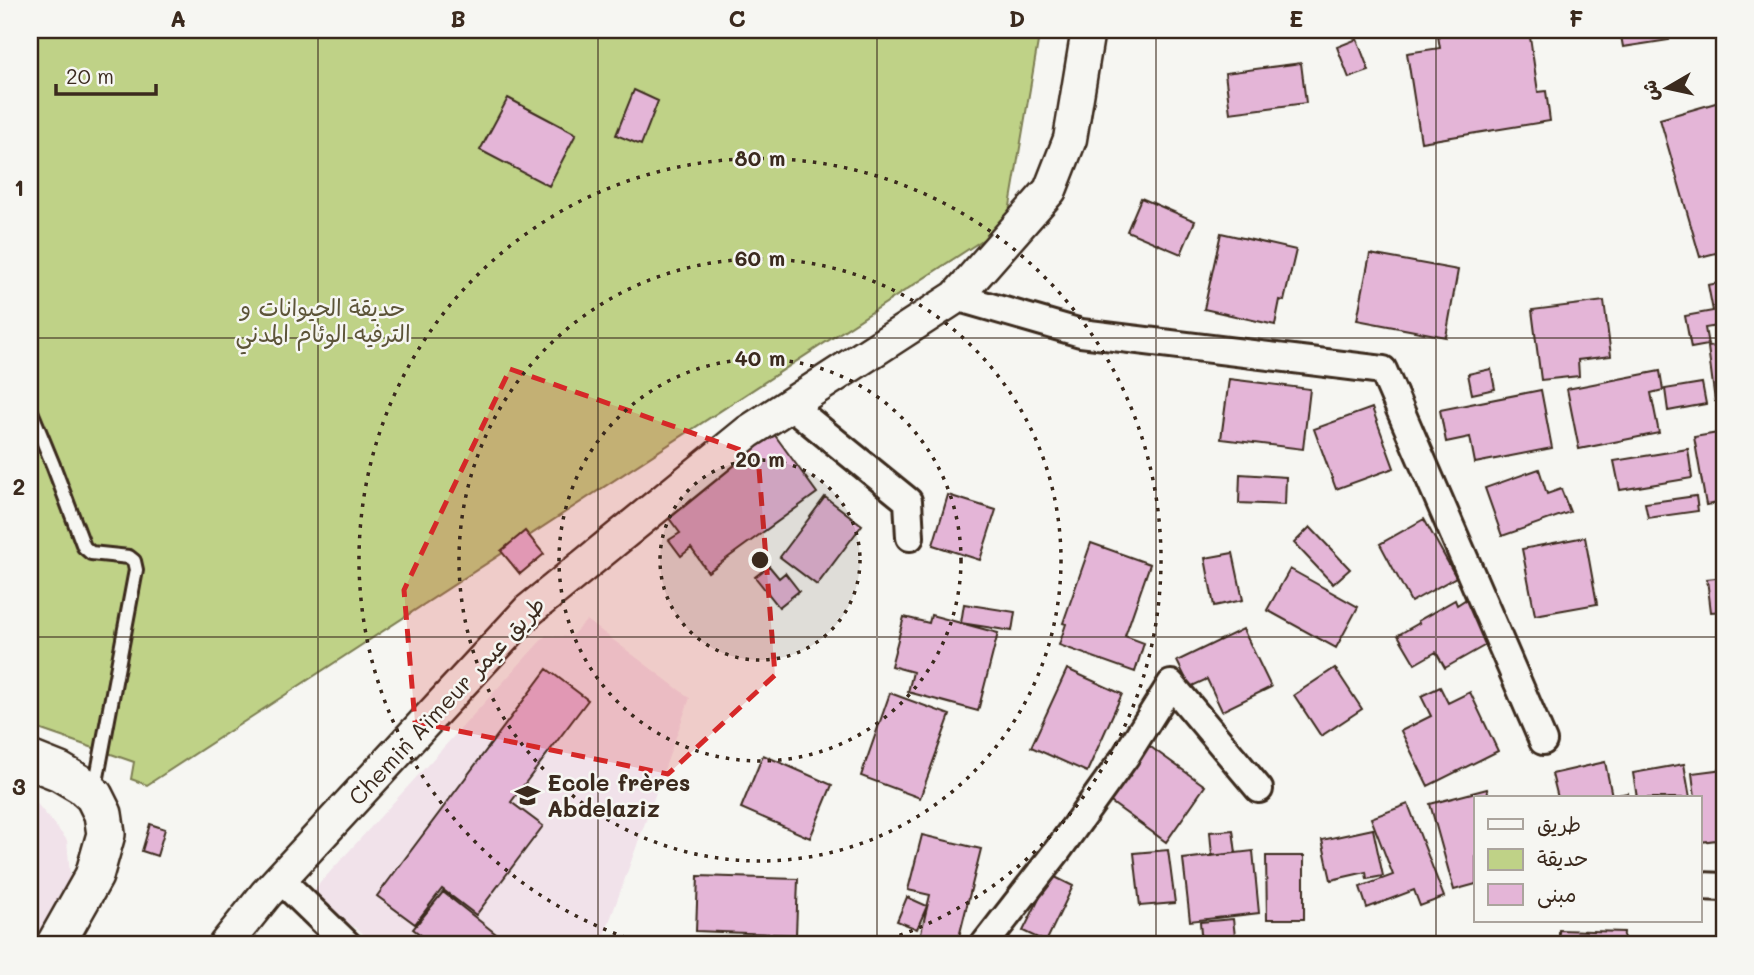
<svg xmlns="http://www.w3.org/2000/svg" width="1754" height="975" font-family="Mali,'Playpen Sans Arabic',sans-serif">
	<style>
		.built { fill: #f1e2ea }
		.green { fill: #bfd287; stroke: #7d7e52; stroke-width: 2 }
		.building { fill: #e4b5d7; stroke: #3b2a1e; stroke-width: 2 }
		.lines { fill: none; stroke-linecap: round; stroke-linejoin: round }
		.service-casing { stroke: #3b2a1e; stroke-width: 18 }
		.minor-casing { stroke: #3b2a1e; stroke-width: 32 }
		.tertiary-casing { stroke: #3b2a1e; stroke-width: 37 }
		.secondary-casing { stroke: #3b2a1e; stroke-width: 42 }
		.service { stroke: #f6f6f2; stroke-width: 12 }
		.minor { stroke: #f6f6f2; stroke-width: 26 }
		.tertiary { stroke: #f6f6f2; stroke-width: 32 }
		.secondary { stroke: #f6f6f2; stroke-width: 37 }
		.marked { fill: #d62828; fill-opacity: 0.2; stroke: #d62828; stroke-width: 5; stroke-dasharray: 14 9; stroke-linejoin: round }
		.grid { fill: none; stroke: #3b2a1e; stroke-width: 2; stroke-opacity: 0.55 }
		.ring { fill: none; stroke: #3b2a1e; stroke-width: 3.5; stroke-dasharray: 3.5 7 }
		.labels { text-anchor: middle; stroke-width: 5; stroke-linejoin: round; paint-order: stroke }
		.park-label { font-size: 23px; fill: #5c5438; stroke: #f6f6f2 }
		.street-label { font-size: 23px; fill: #3b2a1e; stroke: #f6f6f2 }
		.poi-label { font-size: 23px; font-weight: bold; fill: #3b2a1e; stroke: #f6f6f2; text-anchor: start }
		.centre { fill: #3b2a1e; stroke: #f6f6f2; stroke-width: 3.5 }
		.ring-label { font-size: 21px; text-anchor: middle; font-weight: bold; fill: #3b2a1e; stroke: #f6f6f2; stroke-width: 5; stroke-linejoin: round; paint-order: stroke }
		.neatline { fill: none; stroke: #3b2a1e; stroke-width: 2.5 }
		.grid-label { font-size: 23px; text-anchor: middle; font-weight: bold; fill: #3b2a1e }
	</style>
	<rect width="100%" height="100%" fill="#f6f6f2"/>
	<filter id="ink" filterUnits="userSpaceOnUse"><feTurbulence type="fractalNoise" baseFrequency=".0143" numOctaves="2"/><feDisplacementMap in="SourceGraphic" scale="14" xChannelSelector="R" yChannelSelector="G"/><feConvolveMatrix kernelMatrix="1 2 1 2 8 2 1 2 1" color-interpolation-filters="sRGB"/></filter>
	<g filter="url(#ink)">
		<!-- built -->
		<path class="built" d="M587,620L690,698L601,945H379L309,895L546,635L570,637Z
			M30,798L34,800L67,840L71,886L39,945H30Z"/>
		<!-- green -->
		<path class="green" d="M30,30H1040L1007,224L147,785L131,779L134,762L30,726Z"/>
		<!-- building -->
		<path class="building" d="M1437,30H1529L1538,92L1546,91L1550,121L1421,142L1407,53L1440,48Z
			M1620,30H1667L1669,40L1623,47Z
			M1357,39L1369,71L1349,78L1337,47Z
			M1301,63L1306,103L1230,113L1225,73Z
			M634,90L658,101L641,145L616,135Z
			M508,98L576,134L549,186L480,150Z
			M1719,102L1724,122V251L1700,257L1660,119Z
			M1141,198L1195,221L1181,254L1127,231Z
			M1221,233L1296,250L1284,301L1280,300L1275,325L1204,309Z
			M1370,254L1458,270L1446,337L1357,320Z
			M1724,282V325L1705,328L1708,345L1691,348L1685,316L1713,311L1708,285Z
			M1604,301L1611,356L1578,360L1579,376L1541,380L1532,310Z
			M1724,345V399L1715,401L1708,347Z
			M1491,369L1495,389L1472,394L1468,374Z
			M1660,371L1663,390L1651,393L1659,433L1579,449L1567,389Z
			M1229,379L1310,389L1303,449L1221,439Z
			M1702,383L1706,404L1668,411L1665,389Z
			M1541,390L1552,448L1475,463L1470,437L1446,442L1440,410Z
			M1372,408L1394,468L1336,489L1314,429Z
			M1724,432V502L1706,505L1694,437Z
			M774,434L817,493L708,572L691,548L681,556L669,540L680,533L665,513Z
			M1688,449L1692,478L1620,490L1614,461Z
			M1539,469L1547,494L1561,489L1570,512L1502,536L1485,488Z
			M1240,474L1286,477L1285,505L1239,503Z
			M948,495L996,510L980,560L933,545Z
			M1696,496L1698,511L1648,518L1645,503Z
			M825,497L862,525L817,585L780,557Z
			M1424,519L1456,577L1411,602L1380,544Z
			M1310,527L1350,569L1333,584L1294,543Z
			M525,531L544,554L520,574L501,551Z
			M1585,537L1597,604L1535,615L1522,549Z
			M1091,543L1150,564L1125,636L1144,643L1135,672L1059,645L1066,624L1063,623Z
			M1233,553L1243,600L1214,606L1205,558Z
			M769,566L779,578L785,573L799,591L779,607L755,577Z
			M1290,569L1358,607L1336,648L1267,610Z
			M1724,577V611L1711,612L1707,579Z
			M1468,598L1493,641L1445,668L1436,652L1415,664L1398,635L1419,623L1418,621L1455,600L1457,605Z
			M964,604L1015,612L1012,631L961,623Z
			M931,615L998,633L978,711L908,692L913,672L891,666L904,617L929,623Z
			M1243,629L1271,687L1222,711L1207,679L1190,687L1177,661Z
			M1335,668L1362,709L1321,736L1294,695Z
			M547,669L588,700L511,802L543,826L476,915L442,889L415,924L377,896Z
			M1067,669L1122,694L1087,772L1031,747Z
			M1440,687L1448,703L1470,692L1498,751L1428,786L1401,731L1431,716L1421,696Z
			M890,693L950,715L920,798L861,776Z
			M1148,745L1205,786L1166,842L1108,800Z
			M763,755L832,785L810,838L741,808Z
			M1605,762L1612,796L1628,793L1629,798H1558L1552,774Z
			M1684,764L1690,798H1637L1633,773Z
			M1724,769V839L1700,842V798H1695L1692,773Z
			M1487,789L1489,798H1476V884L1454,890L1430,804Z
			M1408,804L1444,897L1420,906L1414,890L1367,908L1360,887L1393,875L1371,818Z
			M150,824L165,829L157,856L142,851Z
			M1373,829L1383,876L1367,879L1366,872L1331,880L1322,840Z
			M1233,830L1236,853L1212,856L1210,832Z
			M922,835L981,849L957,945L920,937L930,895L908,890Z
			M1168,850L1175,903L1140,906L1134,853Z
			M1253,851L1259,913L1190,921L1183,859Z
			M1266,856H1304V919H1267Z
			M1051,875L1073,886L1046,942L1023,931Z
			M698,876L798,879L796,935L696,931Z
			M443,892L510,945H434L413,929Z
			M907,897L927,906L917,929L897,921Z
			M1233,919L1236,945H1202L1200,922Z
			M1559,930L1624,932L1623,945H1559Z"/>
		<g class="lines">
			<defs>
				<path id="service" d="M30,409L53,465L84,547L91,553L129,557L134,561L136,570L95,788"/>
				<path id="minor" d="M956,297L1081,333L1383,370L1543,741
					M790,405L908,501L910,537
					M280,879L348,945
					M1700,886L1724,887
					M984,945L1058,850L1125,757L1171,684L1259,789"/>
				<path id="tertiary" d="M225,945L266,894L528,611L748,432L956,297L1050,190L1070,139L1088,30"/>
				<path id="secondary" d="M30,760L60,772L82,785L94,796L103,814L106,834L94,876L55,945"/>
			</defs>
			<!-- service casing -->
			<use href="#service" class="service-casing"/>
			<!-- minor casing -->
			<use href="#minor" class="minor-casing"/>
			<!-- tertiary casing -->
			<use href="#tertiary" class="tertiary-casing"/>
			<!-- secondary casing -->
			<use href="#secondary" class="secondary-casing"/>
			<!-- service -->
			<use href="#service" class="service"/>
			<!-- minor -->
			<use href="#minor" class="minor"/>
			<!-- tertiary -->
			<use href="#tertiary" class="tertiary"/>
			<!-- secondary -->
			<use href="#secondary" class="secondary"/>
		</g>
	</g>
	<!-- marked area -->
	<path class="marked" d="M510,369L758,456L775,675L668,774L415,722L404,590Z"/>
	<!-- grid -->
	<path class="grid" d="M318,30V945M598,30V945M877,30V945M1156,30V945M1436,30V945M30,338H1724M30,637H1724"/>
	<!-- distance rings -->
	<circle cx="760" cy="560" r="100" fill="#3b2a1e" fill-opacity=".12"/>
	<g class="ring">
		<circle cx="760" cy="560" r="100"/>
		<circle cx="760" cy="560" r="201"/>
		<circle cx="760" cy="560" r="301"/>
		<path d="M646 944A401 401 0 1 1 874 944"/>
	</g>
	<!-- icons -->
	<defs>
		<symbol id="school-bare" viewBox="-9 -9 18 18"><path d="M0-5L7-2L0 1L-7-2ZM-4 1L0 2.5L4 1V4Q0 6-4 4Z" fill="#3b2a1e" stroke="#f6f6f2" stroke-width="2.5" paint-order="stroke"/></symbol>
	</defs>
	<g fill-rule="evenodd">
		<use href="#school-bare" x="510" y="778" width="35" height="35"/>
	</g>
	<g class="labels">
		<!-- park labels -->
		<g class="park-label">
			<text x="323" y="316">حديقة الحيوانات و<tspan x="323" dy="26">الترفيه الوئام المدني</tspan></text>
		</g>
		<!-- street labels -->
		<g class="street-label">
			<text transform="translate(447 701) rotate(-47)" y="8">Chemin Aïmeur طريق عيمر</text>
		</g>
		<!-- poi labels -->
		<g class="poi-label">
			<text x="547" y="791">Ecole frères<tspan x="547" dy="26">Abdelaziz</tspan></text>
		</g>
	</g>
	<circle cx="760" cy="560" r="10" class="centre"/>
	<g class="ring-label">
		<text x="760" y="166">80 m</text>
		<text x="760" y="266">60 m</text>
		<text x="760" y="366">40 m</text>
		<text x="760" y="467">20 m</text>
	</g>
	<!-- margin -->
	<rect width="1754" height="975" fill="none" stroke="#f6f6f2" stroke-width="77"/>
	<!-- legend -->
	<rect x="1474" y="796" width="228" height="126" fill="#f6f6f2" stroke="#aba49d" stroke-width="2"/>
	<rect x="1488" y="819" width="35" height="10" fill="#f6f6f2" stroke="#aba49d" stroke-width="2"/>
	<text x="1537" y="832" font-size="21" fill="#3b2a1e">طريق</text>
	<rect x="1488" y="849" width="35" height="21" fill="#bfd287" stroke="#aba49d" stroke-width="2"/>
	<text x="1537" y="866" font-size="21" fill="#3b2a1e">حديقة</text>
	<rect x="1488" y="884" width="35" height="21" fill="#e4b5d7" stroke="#aba49d" stroke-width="2"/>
	<text x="1537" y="902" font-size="21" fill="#3b2a1e">مبنى</text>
	<!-- north arrow -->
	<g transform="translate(1667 88) rotate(261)" stroke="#f6f6f2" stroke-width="5" paint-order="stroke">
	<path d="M0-5L12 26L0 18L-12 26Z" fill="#3b2a1e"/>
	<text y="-10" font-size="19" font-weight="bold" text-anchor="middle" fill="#3b2a1e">ش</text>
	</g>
	<!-- scale -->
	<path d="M56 84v10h100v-10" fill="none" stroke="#3b2a1e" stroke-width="3.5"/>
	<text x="66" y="84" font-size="21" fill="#3b2a1e" stroke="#f6f6f2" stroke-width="5" paint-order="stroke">20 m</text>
	<rect x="38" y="38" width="1678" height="898" class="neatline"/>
	<g class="grid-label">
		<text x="178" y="27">A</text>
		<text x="458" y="27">B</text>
		<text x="737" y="27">C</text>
		<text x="1017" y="27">D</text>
		<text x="1296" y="27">E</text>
		<text x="1576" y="27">F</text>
		<text x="19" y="196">1</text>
		<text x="19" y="495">2</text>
		<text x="19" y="795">3</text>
	</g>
</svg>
